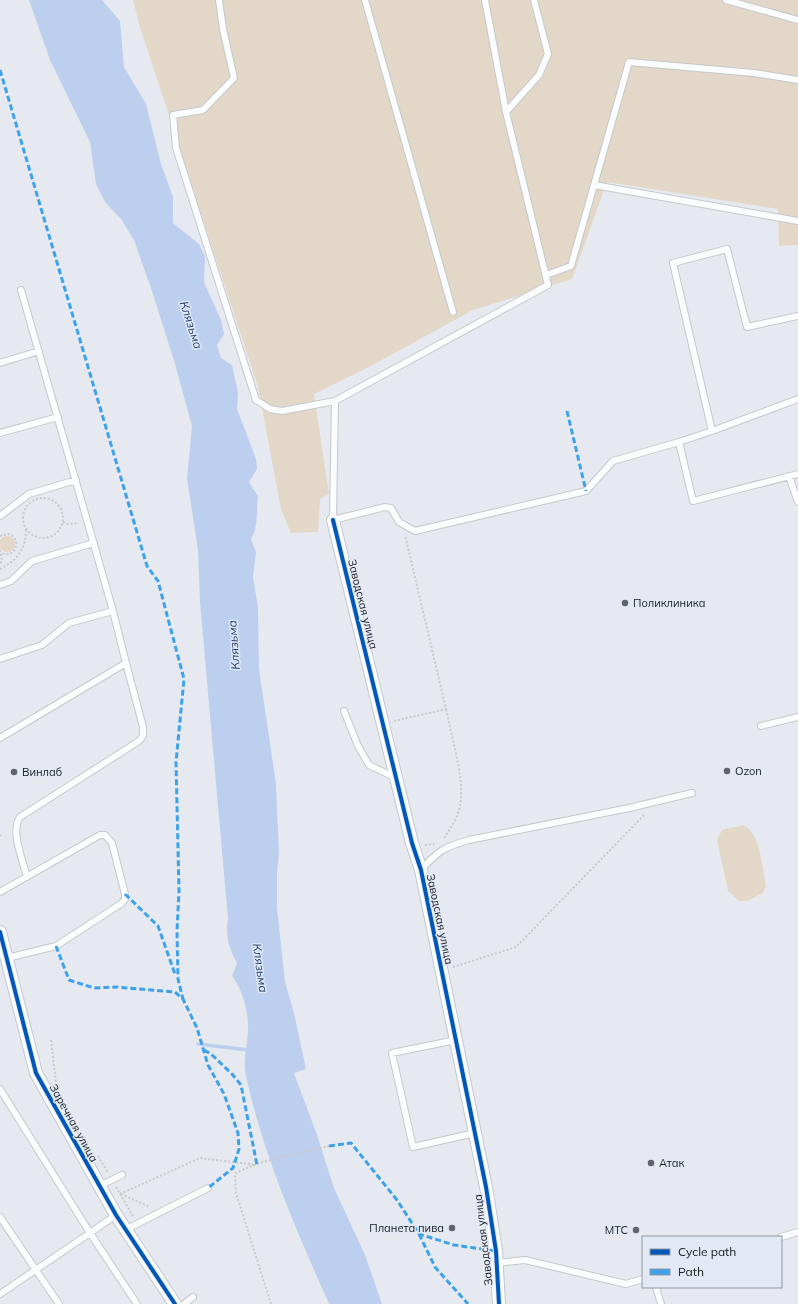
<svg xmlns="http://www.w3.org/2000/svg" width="798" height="1304" font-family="Mulish,sans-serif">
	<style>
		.green { fill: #e3d7c7 }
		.water { fill: #bccfee }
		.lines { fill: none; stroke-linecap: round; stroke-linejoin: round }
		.stream { stroke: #bccfee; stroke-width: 3.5 }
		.service-casing { stroke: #c5c8cc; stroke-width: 8 }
		.minor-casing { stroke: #c5c8cc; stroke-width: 14 }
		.path { stroke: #c9c9cb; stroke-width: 2; stroke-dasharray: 2 2; stroke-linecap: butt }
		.service { stroke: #fbfcfd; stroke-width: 6 }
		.minor { stroke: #fbfcfd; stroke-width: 12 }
		.quiet { stroke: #3da2ea; stroke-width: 3; stroke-dasharray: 6 3; stroke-linecap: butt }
		.cycleway-casing { stroke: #e2e9f4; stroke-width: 6 }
		.cycleway { stroke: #0057b8; stroke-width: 4 }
		.poi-dot { fill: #606368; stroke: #e2e9f4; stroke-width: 1.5 }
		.labels { text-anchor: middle; stroke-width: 3; stroke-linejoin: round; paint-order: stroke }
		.poi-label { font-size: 11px; fill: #181a1e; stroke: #e2e9f4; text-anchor: start }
		.street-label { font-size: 11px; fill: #181a1e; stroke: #e2e9f4 }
		.water-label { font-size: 12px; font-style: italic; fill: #1e3c6f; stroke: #e2e9f4 }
	</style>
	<rect width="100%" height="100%" fill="#e6eaf0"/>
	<!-- green -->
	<path class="green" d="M133,0H798V245L779,246L778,209L607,182L572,279L473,310L369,367L314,394L329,494L320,499L318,532L291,533L281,509L258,387L140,27Z
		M-1 544a8 8 0 1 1 16 0a8 8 0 1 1-16 0Z
		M743,825C761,833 762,868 766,886L763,893L747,901H739L728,891L717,840L722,830Z"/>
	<!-- water -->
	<path class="water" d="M29,0H102L120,21L124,67L146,104L161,164L173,197V223L199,244L205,256L204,282L221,320L224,334L217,345L221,358L232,365L238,392L237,409L256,459L257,469L249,482L258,496C256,513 259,525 251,539L256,552L253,578L258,607L259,669L276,784L279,853L277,872V908L285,982L294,1013L306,1069L294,1073L317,1135L334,1188L365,1255L382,1304H329C296,1229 263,1155 246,1076C242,1059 249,1041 248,1024C248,1011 241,986 232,976L237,963C229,949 225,935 228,919L200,602L198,550L187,478L192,426L175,364L152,291L134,240L121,219L105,202L96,184L90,142L50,60Z"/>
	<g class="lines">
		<!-- stream -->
		<path class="stream" d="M198,1044L249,1050"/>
		<defs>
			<path id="service" d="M219,0L223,29L234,78L203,110L173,115L176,148L256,400L270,409L282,411L335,401
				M365,0L453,312
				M485,0L506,112L539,75L548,54L534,0
				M726,0L798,20
				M506,112L548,285L335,401L333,520L385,507L391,508L399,522L415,531L586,491L613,461L679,442L712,431L673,263L727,249L747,327L798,316
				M594,185L798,221
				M546,275L571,266L629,62L754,73L798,80
				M21,290L113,611L126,663
				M0,363L39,351
				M712,431L798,399
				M0,433L58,417
				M679,442L693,501L798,474
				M789,476L798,502
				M0,516L29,494L76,480
				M0,585L11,581L32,561L94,543
				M0,659L42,645L69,623L113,611
				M344,711L358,746L369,765L396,778
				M761,726L798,717
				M0,738L126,663L143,727V736L139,741L20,817C10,831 23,861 27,877
				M421,870C438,851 444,847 469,840L629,808L692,793
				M0,892L100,835H105L112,843L125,894V899L122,903L56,946L7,958
				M456,1040L392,1053L413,1147L475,1133
				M0,1089L90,1233L116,1215
				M99,1186L122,1175
				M0,1217L59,1304
				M125,1230L208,1188
				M781,1237L798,1232
				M497,1263L525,1260L626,1284L643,1279
				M656,1287L661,1304
				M0,1294L90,1233L137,1304
				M184,1304L193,1297"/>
			<path id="minor" d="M333,520L412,843L421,870L486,1187L496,1251L499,1304
				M0,932L36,1073L116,1215L175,1304"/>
		</defs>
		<!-- service casing -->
		<use href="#service" class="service-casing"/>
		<!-- minor casing -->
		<use href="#minor" class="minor-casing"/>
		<!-- path -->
		<path class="path" d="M23 518a20 20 0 1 1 40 0a20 20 0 1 1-40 0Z
			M63,522L67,524L79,523
			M0,536L9,534C23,540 15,559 1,553
			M0,550L2,560L0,565
			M0,569C17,561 26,548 26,530
			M394,721L446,709L405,535
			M0,836L1,835
			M444,838C452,827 460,814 461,799C463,773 451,735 446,709
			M425,845L434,844
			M453,967L516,947L645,814
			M51,1040L56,1083
			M98,1156L108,1173
			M116,1187L133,1216
			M120,1194L200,1158L256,1165
			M121,1194L150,1207
			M271,1304L236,1193L235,1174C254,1161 305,1152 329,1146"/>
		<!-- service -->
		<use href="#service" class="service"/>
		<!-- minor -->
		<use href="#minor" class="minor"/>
		<!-- quiet -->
		<path class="quiet" d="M0,70L147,566L158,581L184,679L176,762L179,891L177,931L178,979L183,999
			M567,411L586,491
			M125,894L158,926L175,974
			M56,946L69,980L94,988L117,987L175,992L183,999L197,1028L208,1065L224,1094L238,1133L239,1149L233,1168L208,1188
			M204,1050L211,1054L232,1074L241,1085L257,1165
			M329,1146L351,1143L397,1200L419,1234L454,1245L496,1251
			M419,1234L435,1267L468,1304"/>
		<defs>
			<path id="cycleway" d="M333,520L412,843L421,870L486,1187L496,1251L499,1304
				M0,932L36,1073L116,1215L175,1304"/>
		</defs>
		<!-- cycleway casing -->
		<use href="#cycleway" class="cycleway-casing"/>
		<!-- cycleway -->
		<use href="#cycleway" class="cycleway"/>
	</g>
	<!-- markers -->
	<g class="poi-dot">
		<circle cx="625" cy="603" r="4"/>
		<circle cx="727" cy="771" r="4"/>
		<circle cx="14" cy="772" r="4"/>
		<circle cx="651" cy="1163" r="4"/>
		<circle cx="452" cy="1228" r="4"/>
		<circle cx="636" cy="1230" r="4"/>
	</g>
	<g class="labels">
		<!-- poi labels -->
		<g class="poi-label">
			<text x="633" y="607">Поликлиника</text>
			<text x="735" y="775">Ozon</text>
			<text x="22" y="776">Винлаб</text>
			<text x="659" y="1167">Атак</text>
			<text x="444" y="1232" text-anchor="end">Планета пива</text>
			<text x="628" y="1234" text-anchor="end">МТС</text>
		</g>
		<!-- street labels -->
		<g class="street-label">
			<text transform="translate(363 604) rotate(76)" y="4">Заводская улица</text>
			<text transform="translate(440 919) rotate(78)" y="4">Заводская улица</text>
			<text transform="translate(74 1123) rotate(61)" y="4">Заречная улица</text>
			<text transform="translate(483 1240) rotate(-97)" y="4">Заводская улица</text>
		</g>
		<!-- water labels -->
		<g class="water-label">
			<text transform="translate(191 325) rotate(72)" y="4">Клязьма</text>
			<text transform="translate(234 645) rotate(-94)" y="4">Клязьма</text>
			<text transform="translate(260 968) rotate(82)" y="4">Клязьма</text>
		</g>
	</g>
	<!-- legend -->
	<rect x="642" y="1236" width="140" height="52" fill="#e2e9f4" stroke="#91969e"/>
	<rect x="650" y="1249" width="20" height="6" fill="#0057b8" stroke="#91969e"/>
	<text x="678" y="1256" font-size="12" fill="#181a1e">Cycle path</text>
	<rect x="650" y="1269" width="20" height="6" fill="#3da2ea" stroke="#91969e"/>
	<text x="678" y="1276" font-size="12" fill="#181a1e">Path</text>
</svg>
